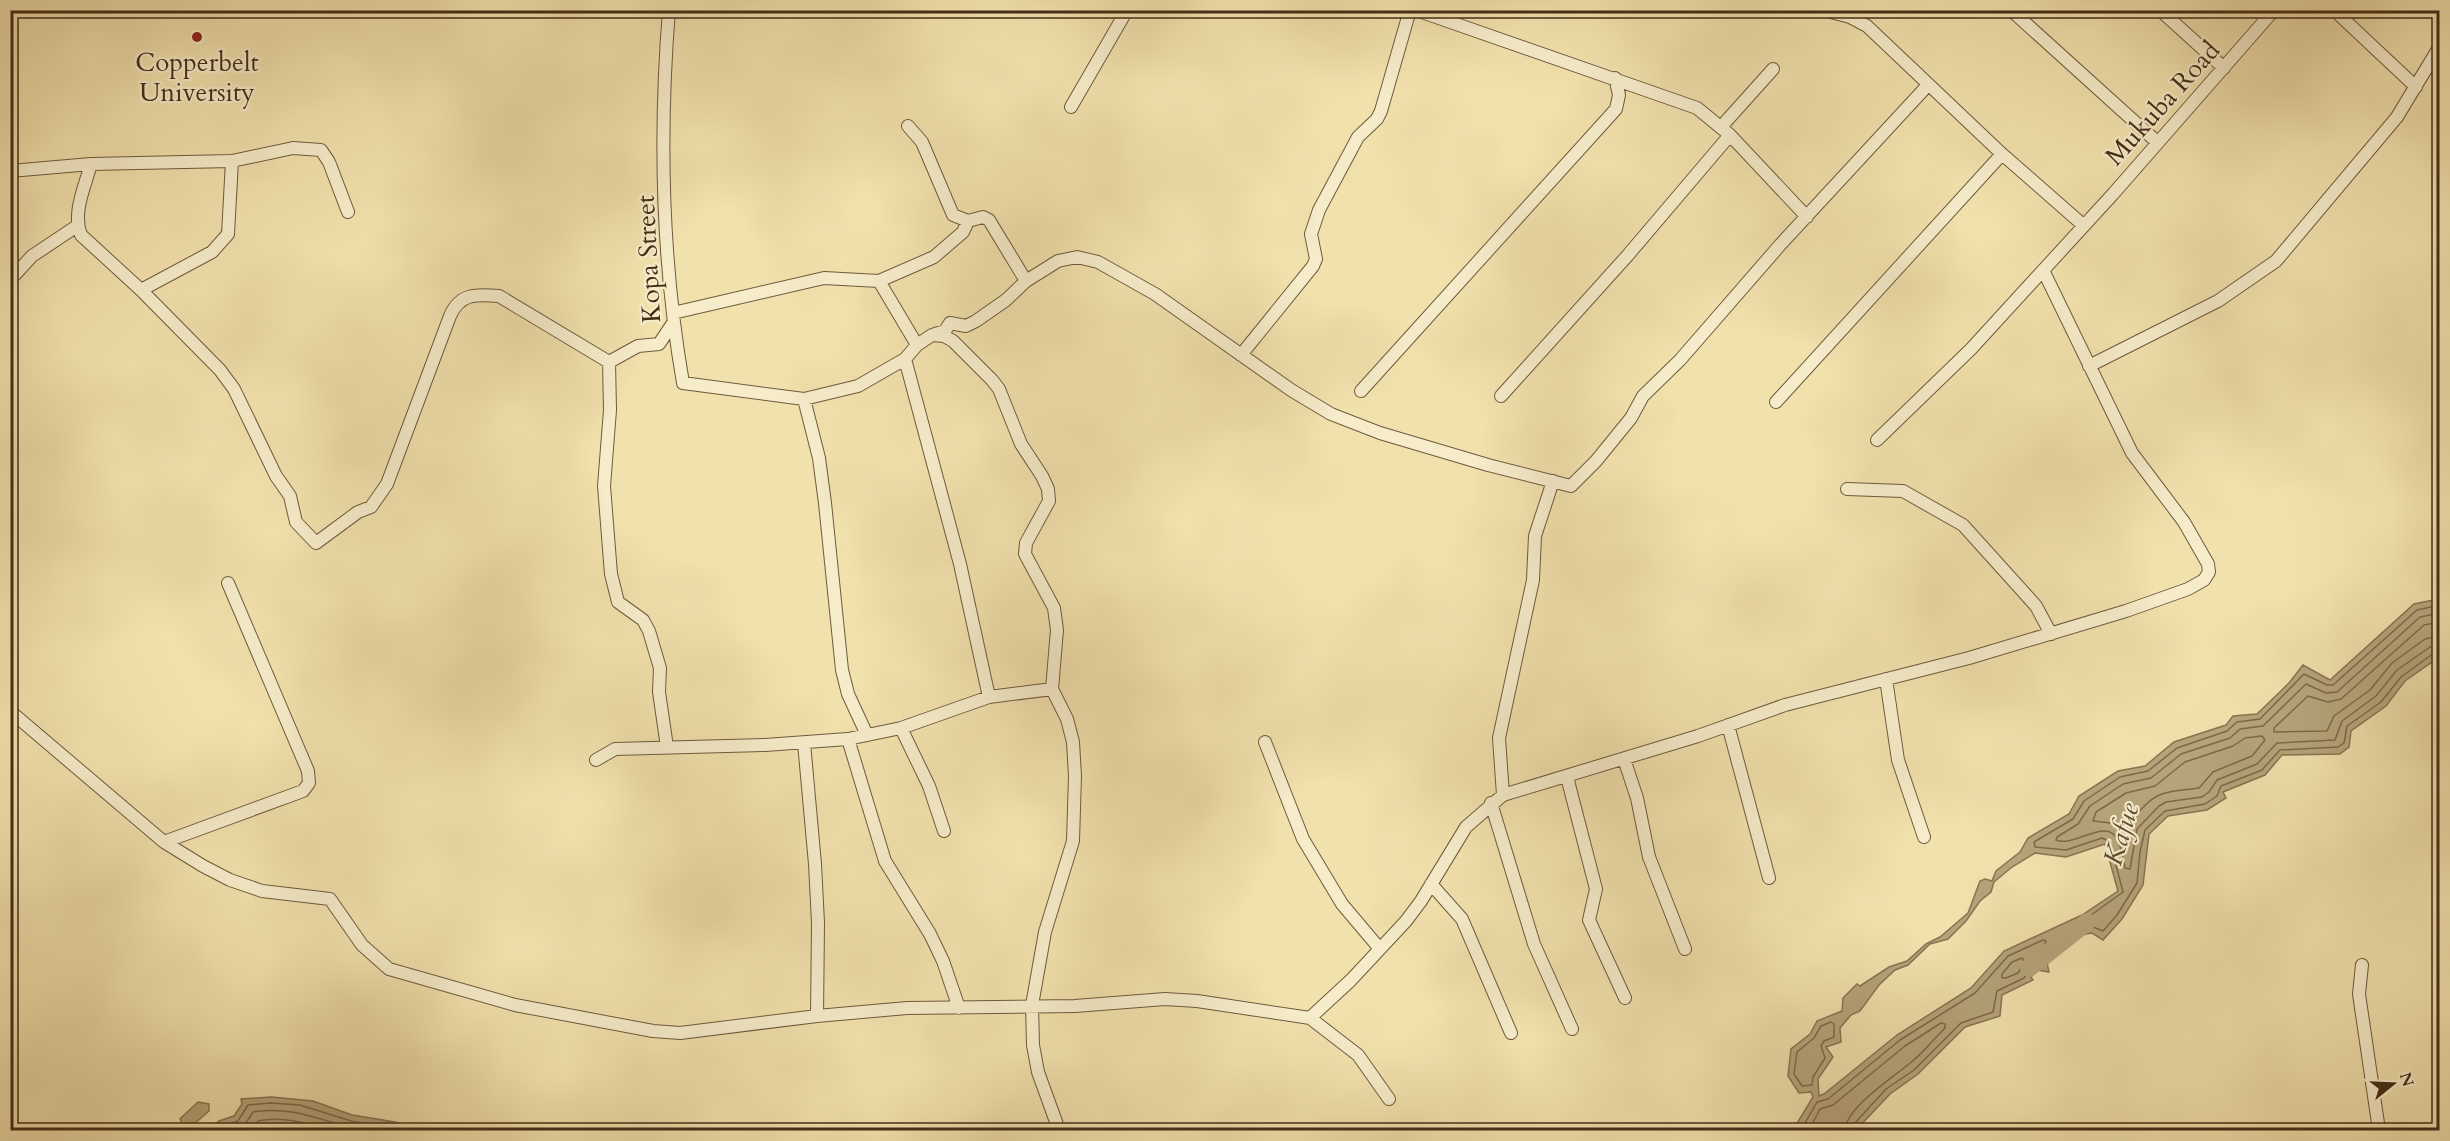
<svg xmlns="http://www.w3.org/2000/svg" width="2450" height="1141" font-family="Cardo,serif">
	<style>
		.water { fill: #b6a47a; stroke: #887452; stroke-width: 1.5; fill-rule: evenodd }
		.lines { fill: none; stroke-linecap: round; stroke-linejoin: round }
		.shore { stroke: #7d6848; stroke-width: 1.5 }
		.river { stroke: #b6a47a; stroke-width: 18 }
		.minor-casing { stroke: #6f5a3c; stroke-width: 14 }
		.minor { stroke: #f6ecca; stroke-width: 12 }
		.poi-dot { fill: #8f2418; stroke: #f6ecca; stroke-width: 2 }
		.labels { text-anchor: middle; stroke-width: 4.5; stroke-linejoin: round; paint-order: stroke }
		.poi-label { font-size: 26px; fill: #442d17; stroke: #f6ecca }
		.street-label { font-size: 26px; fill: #442d17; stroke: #f6ecca }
		.water-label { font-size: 27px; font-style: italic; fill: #604b30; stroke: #f6ecca }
	</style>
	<rect width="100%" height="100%" fill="#f1e1ad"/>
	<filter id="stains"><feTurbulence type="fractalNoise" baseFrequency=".00333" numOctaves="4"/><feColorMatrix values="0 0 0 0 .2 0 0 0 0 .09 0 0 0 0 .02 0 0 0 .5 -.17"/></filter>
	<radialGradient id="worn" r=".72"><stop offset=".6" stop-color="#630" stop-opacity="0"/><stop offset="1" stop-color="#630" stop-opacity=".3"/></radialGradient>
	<!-- water -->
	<path class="water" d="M2439,599V657L2405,681L2386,706L2351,731L2349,747L2340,754L2282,755L2265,775L2223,792L2226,798L2207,810L2168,816L2149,834L2143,885L2122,919L2103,940L2092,933C2069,937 2059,936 2046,958L2049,972L2037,970L2031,977L2033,980L2002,995L2000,1016L1965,1027L1918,1074L1890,1094L1856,1130H1793L1813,1097L1811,1092L1799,1093L1788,1076L1791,1049L1810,1034L1817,1021L1842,1011L1843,998L1857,984L1860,986L1889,967L1907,961L1926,944L1940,937L1968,913L1980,881L1985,879L1992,881L1996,871L2020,852L2028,838L2069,814L2079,796L2118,771L2145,766L2174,742L2226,725L2233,716L2257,714L2289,683L2303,665L2330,680L2414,604ZM2105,844L2118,891L2082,915L2004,951L1971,988L1897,1035L1824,1094L1819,1096L1818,1079L1833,1057L1826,1047L1841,1042L1840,1028L1851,1015L1860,1011L1879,985L1895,970L1908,965L1930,944L1948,939L1966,921L1980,901L1991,892L1994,882L2012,867L2035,853L2066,857Z
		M271,1097L313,1101L352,1115L395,1122L417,1130H209L219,1121L234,1116L242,1104L241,1099Z
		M198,1102L209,1104V1111L192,1126L196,1130H186L180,1119Z"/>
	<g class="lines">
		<!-- shore -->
		<path class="shore" d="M2440,605L2417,610L2333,685H2327L2304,674L2260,719L2237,722L2227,731L2177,748L2148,771L2120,777L2084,801L2073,819L2034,842L2035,847L2066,850L2102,838L2110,842L2123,892L2080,923L2079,927H2093L2103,931L2117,915L2137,883L2140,852L2145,830L2165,811L2205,804L2217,796L2221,786L2262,770L2280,750L2338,747L2344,743L2347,726L2381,702L2401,677L2434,653L2440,652
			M2440,613L2420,617L2337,692L2326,693L2306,684L2263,726L2240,729L2230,738L2181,754L2151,778L2123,784L2090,806L2078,824L2057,837L2056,840C2074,848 2107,816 2118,840C2121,848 2123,859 2125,868L2130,869L2137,829L2159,806L2166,802L2202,797L2209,792L2217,780L2257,764L2277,743L2335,740L2342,721L2376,696L2397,670L2430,647L2440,645
			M2440,622L2424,625L2341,699L2328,702L2308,696L2274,728V732L2327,731L2334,716L2370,690L2392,663L2425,639L2440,636
			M2262,736L2265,740L2252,756L2213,772L2199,788C2187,790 2173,790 2162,794C2147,799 2133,818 2126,831L2111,823L2093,821L2096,812L2126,793L2155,786L2185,762L2233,746L2245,738Z
			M2022,958L2025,962L2018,973L2006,978H2002V974L2012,962Z
			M1831,1022L1834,1024V1037L1824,1041L1821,1046L1825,1058L1813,1077L1812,1085L1802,1086L1794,1074L1797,1052L1814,1038L1821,1026Z
			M218,1130L223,1126L238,1121L248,1105L271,1103L300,1105L351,1121L401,1130
			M235,1130L244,1126L253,1112C294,1105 322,1122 361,1130
			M252,1130L258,1121C282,1116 307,1123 329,1130
			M1801,1130L1817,1102L1828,1099L1900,1040L1975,993L2008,956L2043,940L2046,941L2039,963L2032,966L2024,978L1997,991L1993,1012L1961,1023L1914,1070L1886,1089L1854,1124L1852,1130
			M1809,1130L1820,1109L1833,1105L1905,1046L1941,1023L1945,1024V1028C1933,1040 1922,1054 1909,1064C1892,1078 1846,1108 1845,1130"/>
		<!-- river -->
		<path class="river" d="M2029,968L2087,922"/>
		<defs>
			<path id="minor" d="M669,10C659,134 662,262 683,383L804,399L858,386L905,359L917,345L932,335L944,336L953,341L992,380L999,389L1021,444L1042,476L1048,489L1049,501L1026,543L1025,554L1054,608L1057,630L1052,689L1067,719L1073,742L1075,776L1073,841L1045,932L1032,1005L1033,1045L1038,1072L1059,1130
				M1416,10L1697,108L1730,135L1807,217
				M1823,10L1850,17L1867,26L2002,154L2083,225
				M2011,10L2157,142
				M2160,10L2224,68
				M2334,10L2416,87
				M1071,107L1127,10
				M1721,127L1773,69
				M91,164C85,186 72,213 81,235L141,290L220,370L234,389L276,476L290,496L296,522L316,543L358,512L371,507L387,484L450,316C460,293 476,294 499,296L609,362
				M10,171L91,164L232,161L293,148L321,150L329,162L348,212
				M968,221L983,217L989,220L1026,281
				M10,280L32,256L77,226
				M879,281L917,345
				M141,290L212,252L228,234L232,161
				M673,313L824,278L879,281L934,257L963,232L968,221L953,215L922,142L908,126
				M935,334L945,331L950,323L966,326L976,321L1006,300L1026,281L1058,261L1077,257L1098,262L1155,294L1291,390L1331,414L1380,433L1488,465L1571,486L1596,461L1631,418L1643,396L1680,360L1780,245L1928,85
				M1241,355L1313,266L1316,259L1311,234L1319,210L1358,137L1377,119L1381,111L1410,10
				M905,359L960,564L989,697
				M609,362L610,410L604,486L611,574L618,602L643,620L649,631L660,668L659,692L667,747
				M609,362L638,346L659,344L673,323
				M2089,366L2218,301L2276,261L2397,117L2440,46
				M1361,391L1616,109L1619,95L1615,78
				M1501,396L1628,255L1730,135
				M804,399L819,458L825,503L842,670L848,694L867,735
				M1776,402L2002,154
				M1877,440L1971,349L2113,194L2274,10
				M1847,489L1903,491L1963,525L2036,606L2051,634
				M1886,679L1898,760L1924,837
				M10,711L164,842L203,866L230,880L262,891L330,899L362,945L389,969L515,1005L653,1031L680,1033L817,1016L907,1008L1075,1006L1165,999L1197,1001L1310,1018L1351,980L1406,921L1421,901L1466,827L1503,795L1698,736L1785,705L1969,658L2126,611L2188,589L2204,580L2209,572L2208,564L2184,522L2132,453L2043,270
				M1728,725L1769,878
				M901,728L929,786L944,831
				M848,739L885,861L930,934L943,961L959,1008
				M1265,742L1303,839L1342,904L1380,949
				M804,743L815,864L818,923L817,1016
				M1624,759L1637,798L1649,857L1685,949
				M596,760L615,749L765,745L848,739L901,728L989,697L1052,689
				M1567,777L1596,889L1589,920L1625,998
				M1503,795L1499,738L1533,580L1535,536L1553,481
				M1491,803L1534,944L1572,1029
				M164,842L303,791L309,783L308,771L228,583
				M1431,884L1462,919L1511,1033
				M2362,965L2359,994L2379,1130
				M1310,1018L1358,1055L1389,1099"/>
		</defs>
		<!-- minor casing -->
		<use href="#minor" class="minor-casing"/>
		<!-- minor -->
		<use href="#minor" class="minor"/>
	</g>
	<!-- markers -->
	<circle class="poi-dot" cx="197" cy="37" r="6"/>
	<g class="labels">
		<!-- poi labels -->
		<g class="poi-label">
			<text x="197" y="71">Copperbelt<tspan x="197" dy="30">University</tspan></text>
		</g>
		<!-- street labels -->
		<g class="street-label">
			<text transform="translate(2162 103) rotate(-48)" y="9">Mukuba Road</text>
			<text transform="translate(648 259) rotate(-93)" y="9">Kopa Street</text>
		</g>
		<!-- water labels -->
		<g class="water-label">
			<text transform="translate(2121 834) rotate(-73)" y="9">Kafue</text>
		</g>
	</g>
	<!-- margin -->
	<rect width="2450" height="1141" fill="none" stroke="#f1e1ad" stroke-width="36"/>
	<rect x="12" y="12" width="2426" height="1117" fill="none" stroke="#442d17" stroke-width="3"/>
	<rect x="18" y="18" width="2414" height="1105" fill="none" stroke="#442d17" stroke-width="1.5"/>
	<!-- north arrow -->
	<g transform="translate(2393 1084) rotate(72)" stroke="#f6ecca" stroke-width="4.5" paint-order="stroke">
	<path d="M0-4.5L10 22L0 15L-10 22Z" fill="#442d17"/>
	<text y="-9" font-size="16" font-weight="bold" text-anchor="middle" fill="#442d17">N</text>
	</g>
	<rect width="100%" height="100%" filter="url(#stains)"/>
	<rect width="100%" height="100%" fill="url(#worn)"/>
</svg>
